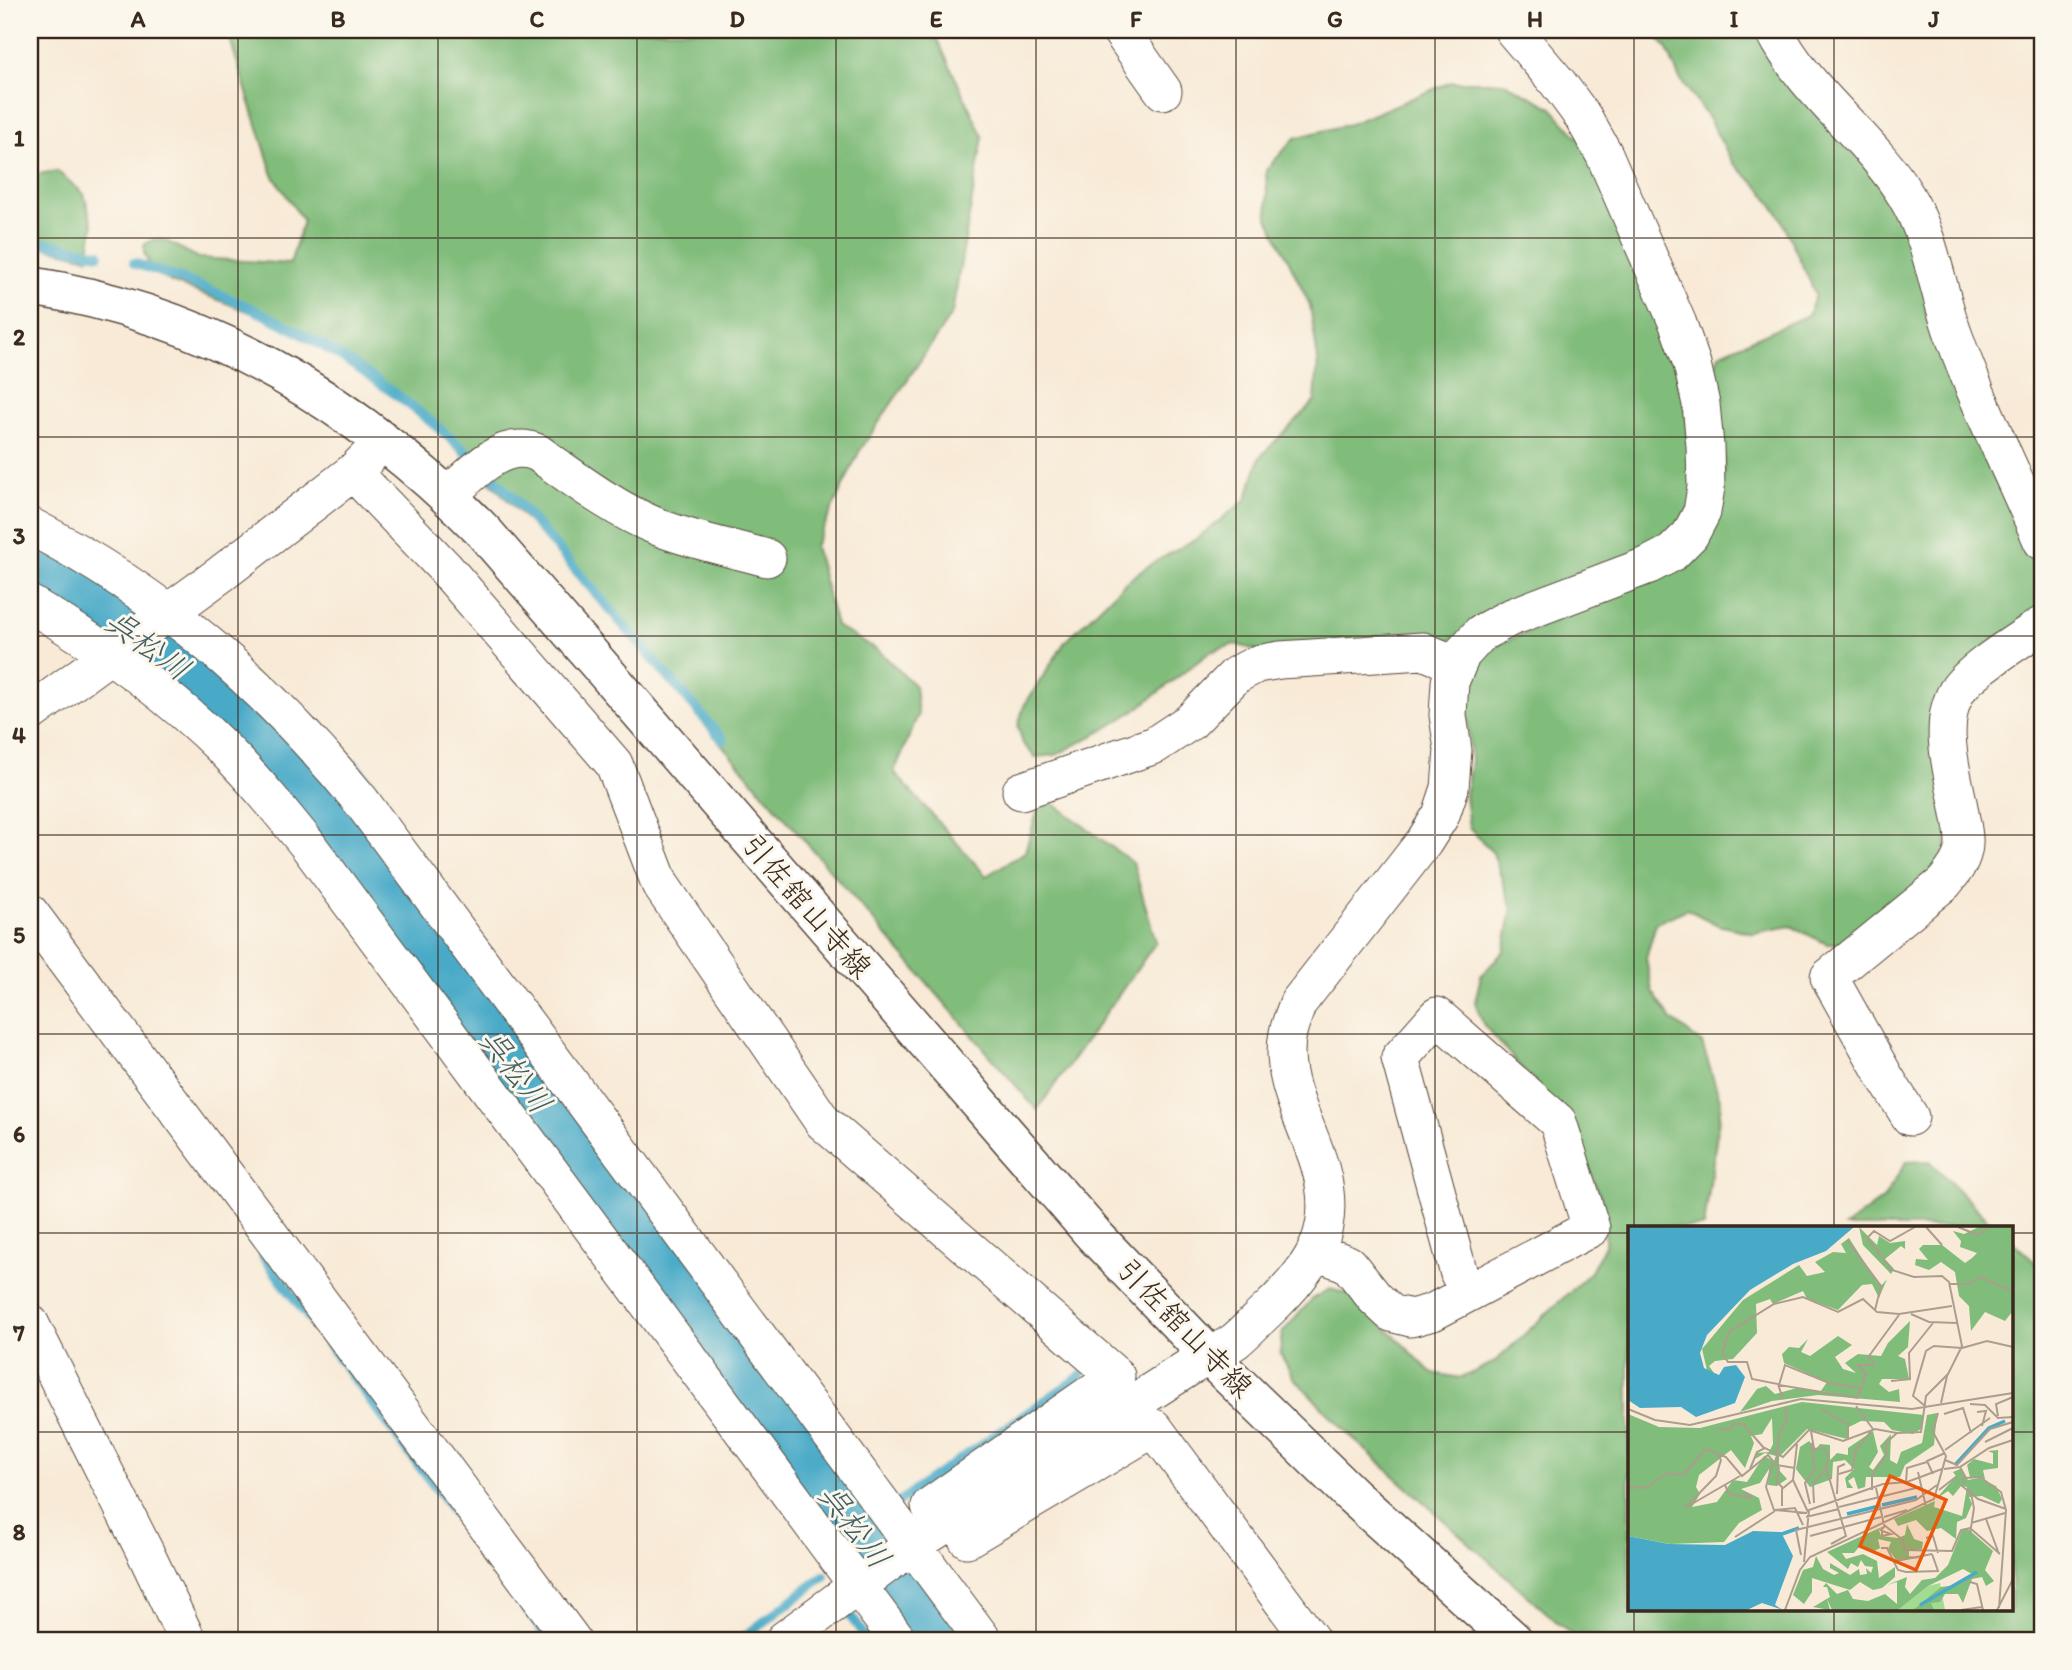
<svg xmlns="http://www.w3.org/2000/svg" width="2072" height="1670" font-family="Itim,'Klee One',sans-serif">
	<style>
		.forest { fill: #80bc7a; stroke: #5e734c; stroke-width: 2 }
		.lines { fill: none; stroke-linecap: round; stroke-linejoin: round }
		.stream { stroke: #49aac8; stroke-width: 10 }
		.river { stroke: #49aac8; stroke-width: 63 }
		.minor-casing { stroke: #57473a; stroke-width: 39 }
		.secondary-casing { stroke: #57473a; stroke-width: 41 }
		.minor { stroke: #fff; stroke-width: 37 }
		.secondary { stroke: #fff; stroke-width: 38 }
		.grid { fill: none; stroke: #3b2a1e; stroke-width: 2; stroke-opacity: 0.55 }
		.labels { text-anchor: middle; stroke-width: 6; stroke-linejoin: round; paint-order: stroke }
		.street-label { font-size: 30px; fill: #3b2a1e; stroke: #fbf7ec }
		.water-label { font-size: 32px; font-style: italic; fill: #415d62; stroke: #fbf7ec }
		.inset-river { fill: none; stroke: #49aac8; stroke-width: 3.5 }
		.inset-road { fill: none; stroke: #ac9d8d; stroke-width: 2 }
		.view { fill: #e8590c; fill-opacity: 0.15; stroke: #e8590c; stroke-width: 3.5 }
		.inset-edge { fill: none; stroke: #3b2a1e; stroke-width: 3.5 }
		.neatline { fill: none; stroke: #3b2a1e; stroke-width: 2.5 }
		.grid-label { font-size: 23px; text-anchor: middle; font-weight: bold; fill: #3b2a1e }
	</style>
	<rect width="100%" height="100%" fill="#fbf7ec"/>
	<filter id="ink" filterUnits="userSpaceOnUse"><feTurbulence type="fractalNoise" baseFrequency=".0143" numOctaves="2"/><feDisplacementMap in="SourceGraphic" scale="14" xChannelSelector="R" yChannelSelector="G"/><feConvolveMatrix kernelMatrix="1 2 1 2 8 2 1 2 1" color-interpolation-filters="sRGB"/></filter>
	<filter id="wash" filterUnits="userSpaceOnUse"><feTurbulence type="fractalNoise" baseFrequency=".00686" numOctaves="4" result="noise"/><feDisplacementMap in="SourceGraphic" scale="28" xChannelSelector="R" yChannelSelector="G"/><feGaussianBlur stdDeviation="1.57" result="paint"/><feColorMatrix in="noise" values="0 0 0 0 0 0 0 0 0 0 0 0 0 0 0 0 0 1.4 0 .05"/><feComposite in="paint" operator="in"/></filter>
	<g filter="url(#wash)">
		<rect width="100%" height="100%" fill="#f8ead7"/>
		<!-- forest -->
		<path class="forest" d="M227,30H933L983,137L952,313L859,452L815,546L836,626L879,651L915,686L918,715L894,772L986,876L1025,852L1042,795L1133,863L1156,942L1037,1110L540,534L480,471L429,423L371,380L325,349L268,319L171,282L151,268L144,253V245L154,239L166,241L199,258L290,264L303,221L273,175Z
			M1649,30H1764L1865,155L1906,231L1928,296L1926,312L1930,330L2042,577V614L1959,674L1955,807L1942,866L1855,943L1827,944L1791,926L1753,933L1718,925L1687,909L1656,923L1646,958L1652,991L1672,1020L1702,1043L1721,1103L1704,1227H1629V1609H2011V1240L2042,1269V1640H1577L1349,1435L1293,1377L1280,1353L1282,1333L1313,1298L1330,1289L1353,1295L1432,1373L1461,1378L1495,1362L1591,1272L1605,1245L1606,1211L1570,1123L1483,1024L1475,1002L1481,976L1504,951L1512,909L1493,853L1469,827L1465,796L1471,761L1466,689L1481,655L1504,642L1668,572L1720,505L1725,467L1720,423L1710,381L1719,354L1808,315L1816,295L1780,216L1762,190L1733,163L1708,118L1679,77L1666,47Z
			M1451,82H1503L1551,107L1582,142L1604,184L1684,387L1695,498L1673,536L1453,639L1404,650L1259,651L1235,644L1210,652L1137,709L1102,731L1056,755L1035,757L1023,744L1018,726L1024,706L1065,642L1126,582L1151,564L1196,539L1246,500L1260,457L1315,401L1318,360L1310,305L1268,218L1266,170L1295,138L1350,124Z
			M57,171L84,194L93,226L88,258L30,244V175Z
			M1929,1161L1995,1227H1845L1884,1198L1906,1162Z"/>
		<g class="lines">
			<!-- stream -->
			<path class="stream" d="M30,240L99,254
				M134,263C267,305 369,364 472,457
				M492,476L517,502L723,740
				M355,765L375,790
				M263,1256L549,1640
				M900,1501L1081,1376
				M859,1530L878,1516
				M849,1556L867,1542
				M848,1613L868,1640
				M740,1640L824,1576"/>
			<!-- river -->
			<path class="river" d="M30,565C151,626 249,719 334,823L940,1640"/>
		</g>
	</g>
	<g filter="url(#ink)">
		<g class="lines">
			<defs>
				<path id="minor" d="M1120,30L1163,91
					M1774,30C1806,94 1869,135 1906,196C1932,239 1937,290 1954,336C1979,406 2013,474 2042,541
					M353,472L445,568L614,764L660,884L823,1122L1116,1376L930,1506L931,1508
					M448,496C471,474 504,437 538,453C576,480 614,509 658,527C693,541 731,548 767,558
					M30,526C165,596 265,684 361,801L983,1640
					M30,604C100,645 168,693 226,751C255,780 281,812 307,844L898,1640
					M30,713L221,574L353,472L369,456
					M1021,791L1155,745L1191,721L1236,675L1257,664L1280,660L1423,651L1457,665
					M30,913L572,1640
					M1910,1117L1885,1077L1829,977L1944,883C1952,873 1960,864 1963,851C1966,839 1962,825 1960,813C1954,776 1936,726 1957,691C1970,670 2020,640 2042,625
					M1316,1252L1348,1264L1375,1298L1391,1313L1411,1318L1433,1312L1591,1228L1558,1122L1437,1016L1400,1058L1459,1274L1469,1293
					M30,1323L146,1554L187,1640
					M967,1539L1154,1428L1311,1640
					M784,1640L913,1545L1188,1368C1203,1359 1221,1351 1235,1341C1247,1331 1258,1319 1270,1308C1314,1266 1338,1229 1320,1167C1308,1124 1278,1079 1288,1033C1290,1023 1295,1012 1298,1003L1424,842L1441,815L1450,788L1453,750L1448,715L1450,682L1462,654L1481,633L1509,618L1649,565L1672,553L1690,535L1702,512L1706,487L1705,446L1701,404L1692,364L1678,324L1604,154L1583,117L1558,83L1513,30"/>
				<path id="secondary" d="M30,286C210,314 358,403 484,532L1094,1235L1221,1368L1353,1496L1513,1640"/>
			</defs>
			<!-- minor casing -->
			<use href="#minor" class="minor-casing"/>
			<!-- secondary casing -->
			<use href="#secondary" class="secondary-casing"/>
			<!-- minor -->
			<use href="#minor" class="minor"/>
			<!-- secondary -->
			<use href="#secondary" class="secondary"/>
		</g>
	</g>
	<!-- grid -->
	<path class="grid" d="M238,30V1640M438,30V1640M637,30V1640M836,30V1640M1036,30V1640M1236,30V1640M1435,30V1640M1634,30V1227M1834,30V1227M30,238H2042M30,437H2042M30,636H2042M30,835H2042M30,1034H2042M30,1233H1629M2011,1233H2042M30,1432H1629M2011,1432H2042M1634,1609V1640M1834,1609V1640"/>
	<g class="labels">
		<!-- street labels -->
		<g class="street-label">
			<text transform="translate(807 906) rotate(49)" y="10">引佐舘山寺線</text>
			<text transform="translate(1185 1328) rotate(46)" y="10">引佐舘山寺線</text>
		</g>
		<!-- water labels -->
		<g class="water-label">
			<text transform="translate(148 645) rotate(36)" y="11">呉松川</text>
			<text transform="translate(516 1071) rotate(53)" y="11">呉松川</text>
			<text transform="translate(855 1526) rotate(53)" y="11">呉松川</text>
		</g>
	</g>
	<!-- overview -->
	<g transform="translate(1628 1226)">
		<rect width="385" height="385" fill="#f8ead7"/>
		<path d="M312,357L317,384H270L300,360Z" fill="#a1dc90"/>
		<path d="M231,1L249,19L251,10L262,17L277,15V23L273,20L257,33L266,43L263,48L235,19ZM351,1H385L384,107V86L377,95L357,86L343,105L341,80L331,70L327,46L313,36L301,44L287,39L288,33L300,34L291,23L295,19H314L337,37L344,32L349,27L332,21L333,15L325,5L336,8ZM221,12L249,56L254,59L259,53L251,72L244,58L234,59L210,84L179,73L175,65L145,78L142,73L128,78L129,107L105,133L87,135L81,140L86,147L79,144L74,123L115,74L171,39L179,50L197,46L187,36L205,26L218,27L213,18ZM282,95L280,121L270,130L277,133L281,153H254L251,158L261,166L271,163L272,176L190,169L144,175L112,186L129,163L138,160L147,168L169,162L210,168L193,165L199,156L156,137L154,128L161,121L171,122L180,113L173,126L182,130L210,110L224,119L207,131L215,143L228,147L217,137L230,128L253,130L260,117ZM174,176L296,189L293,203L285,208L264,204L256,196L233,195L221,201L219,213L179,203L151,231V244L159,253L149,260L140,259L141,243L132,257L113,263L131,272L134,284L111,297L96,316L42,318L0,310V188L31,201L72,202ZM144,192L145,218L141,226L129,227L127,233L137,227L148,230L146,235L136,230L119,256L105,254L89,276L64,281L72,268L68,261L71,249L103,224L117,242L126,217L123,210L134,208ZM309,187L306,219L277,239L272,251H238L237,261L230,263L226,251L220,255L225,262H219L217,252L226,243L217,234L205,236L204,253L182,261L168,243L172,221L181,215L188,223L192,218L202,219V234L209,227L220,229V222L245,205L250,226L241,241L245,244L256,229L252,220L263,208L262,234L269,238L273,226L294,217L299,189ZM370,224V242L355,244L357,253L342,251L339,239L346,233L365,238V227L360,225ZM332,243L340,254L351,252L368,260L374,273L371,278L354,270L341,271L344,278L338,292L329,296L328,313L313,302L299,305L288,294L270,300L266,293L307,275L306,281L334,290L339,261L333,260L325,270L320,265L308,273L328,250L325,246ZM279,298L286,313L295,316L294,323L281,325V330L294,332L268,334L260,323L263,316L250,313L252,322L246,325L231,321L226,327H214L218,333L235,328L249,335L251,352L267,341V351L254,362L245,364L232,356L222,364L184,352V366L176,378L165,369L175,344L185,341L188,330L195,343L206,349L211,347L202,342V337L222,349L231,343L232,349L239,348L238,342L243,347L245,341L237,340L233,334L230,341L223,337L220,343L199,326L256,300L251,304L253,310L270,312L277,309ZM340,303L365,325L357,344L366,355L358,360L354,351L344,353L335,377L330,368H317L312,376L303,377L306,384H285L313,361L328,359L344,348L335,343L300,360L270,384H204L199,373L202,384L185,381L202,371L199,361H195L198,357L209,368L220,364L225,373L240,375L257,368L269,378V356L259,359L279,351L277,361L282,368L294,354L307,352L320,339L334,304Z" fill="#80bc7a" fill-rule="evenodd"/>
		<path d="M0,1H226L198,25L165,38L122,64L79,109L72,127L76,142L91,149L96,141L108,139L117,151L107,177L68,191L53,181L12,182L0,174ZM125,305L153,306L165,330L147,379L155,384L134,377L119,384H0V310L41,318L97,319Z" fill="#49aac8"/>
		<path class="inset-river" d="M327,239L361,202L377,195M254,279L289,271M219,288L251,280M151,309L171,302M0,328L120,366L119,381M0,330L91,363L116,383M292,379L349,346"/>
		<path class="inset-road" d="M287,1L262,15L246,5L239,12L264,44L286,51L314,50L321,56L334,120L319,150L313,177M298,1L314,19M330,1L350,9L360,1M219,14L253,60L247,84M322,58H340L352,51L385,65M283,88L301,96L329,97M334,122L359,115L385,121M263,155L282,153L281,127L305,97M230,172L151,159L157,139L201,157L232,162M230,172L238,148L230,139H246L241,130L271,89M155,173L150,158L124,153L119,136H100L94,127L101,106L146,78L175,71L210,86L235,73L249,86L271,88L324,80M342,178L357,179L370,192L385,191M228,180L245,203M297,180L285,170L298,125L306,120L334,122M157,181L159,194L151,208L148,239L167,242M0,183L27,194L62,199L173,173L284,183L385,167M193,183L220,198V213M349,186L358,185L354,200M316,188L335,182L343,207M370,190L368,178L385,171M89,202L102,204L105,198H115L136,222M183,205L186,223L195,222L201,230L198,242L185,258L186,277M357,216L385,202M169,218L165,254L180,286M317,224L362,192M89,227L93,234L88,250L57,282L112,250M317,234L329,239L362,203L385,196M151,241L149,256L155,262M198,241L218,310L203,318M332,241L338,252L352,251L373,266L378,284L371,382M122,243L129,226L137,222L155,231L181,204L215,215L247,203L269,207M316,243L332,241L361,222L385,214M290,246L298,281M211,248L224,244L228,224L244,204M305,248L299,235L317,227M337,250L334,260L350,273L378,283M278,256L279,242L299,236M97,259L101,268L124,272L117,267M2,261L18,262L39,247L55,249L78,223L98,231L114,250L140,229L145,235L138,261L146,284L179,287M248,262L256,299L275,314L277,324L324,325L333,304L342,302M342,263L346,282L342,308M244,264V250L258,230V217L269,207L293,206L298,170L320,148M311,264L329,250M209,268L210,241L217,238M182,278L177,257L187,243L183,217M154,280V263L165,254M211,281L292,261M147,284L167,282L175,299M178,291L211,283M256,291L279,284M358,293L371,328M343,297L377,287M342,302L372,328M254,305L263,308L254,310V305L253,304L257,300M182,310L253,291M107,311L147,285M298,312L305,310L310,327M253,322H259L270,344L278,346L310,345L304,328M173,329L168,304L288,274L309,259M268,335L304,328M176,336L181,284L255,258L279,256L314,243M342,356L349,358L355,384M157,384L172,344L182,331L306,273L318,230L305,206L310,187M333,384L354,381M369,384L385,353"/>
		<path class="view" d="M262,250L318,274L288,344L232,320Z"/>
		<rect width="385" height="385" class="inset-edge"/>
	</g>
	<!-- margin -->
	<rect width="2072" height="1670" fill="none" stroke="#fbf7ec" stroke-width="77"/>
	<rect x="38" y="38" width="1996" height="1594" class="neatline"/>
	<g class="grid-label">
		<text x="138" y="27">A</text>
		<text x="338" y="27">B</text>
		<text x="537" y="27">C</text>
		<text x="737" y="27">D</text>
		<text x="936" y="27">E</text>
		<text x="1136" y="27">F</text>
		<text x="1335" y="27">G</text>
		<text x="1535" y="27">H</text>
		<text x="1734" y="27">I</text>
		<text x="1934" y="27">J</text>
		<text x="19" y="146">1</text>
		<text x="19" y="345">2</text>
		<text x="19" y="544">3</text>
		<text x="19" y="743">4</text>
		<text x="19" y="943">5</text>
		<text x="19" y="1142">6</text>
		<text x="19" y="1341">7</text>
		<text x="19" y="1540">8</text>
	</g>
</svg>
